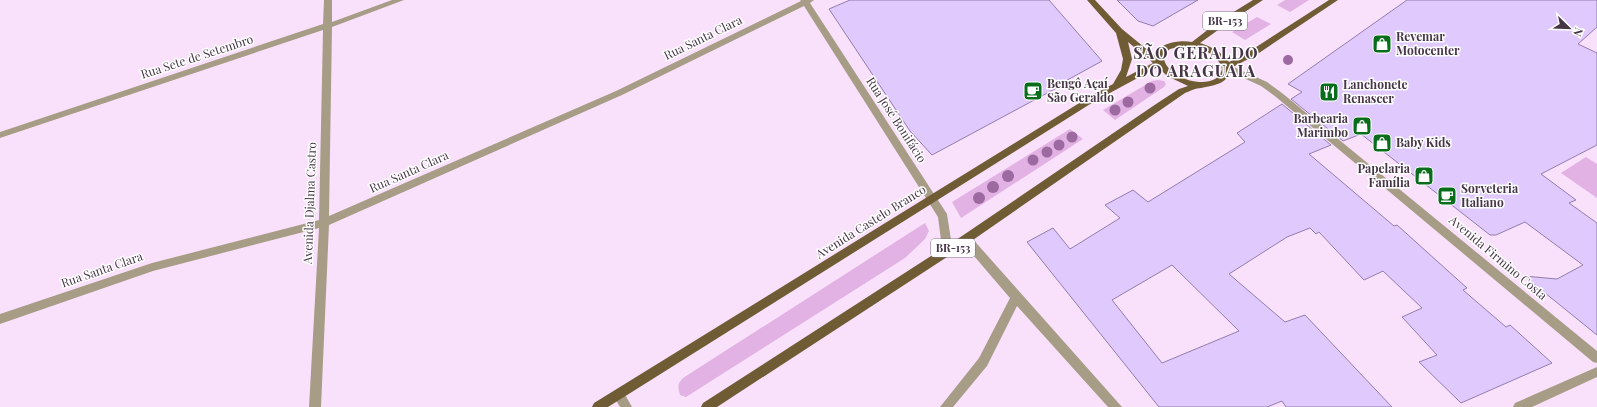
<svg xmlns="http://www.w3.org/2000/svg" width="1597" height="407" font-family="'Playfair Display',serif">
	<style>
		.green { fill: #e1b2e3 }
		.building { fill: #e0c9fd; stroke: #937dad; fill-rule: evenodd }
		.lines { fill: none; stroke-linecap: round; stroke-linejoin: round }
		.minor { fill: #a79d87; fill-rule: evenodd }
		.major { fill: #705c34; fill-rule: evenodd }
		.tree { fill: #9c69a0 }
		.labels { text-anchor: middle; stroke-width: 3; stroke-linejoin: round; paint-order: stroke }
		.shield { fill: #fff; stroke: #7e727e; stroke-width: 1 }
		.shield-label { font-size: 11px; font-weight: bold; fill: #463547 }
		.poi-label { font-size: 12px; font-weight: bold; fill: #463547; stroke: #fff; text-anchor: start }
		.street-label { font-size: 12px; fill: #463547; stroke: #fff }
		.district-label { font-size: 16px; font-weight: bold; letter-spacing: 1px; fill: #463547; stroke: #fff }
	</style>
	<rect width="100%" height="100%" fill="#fae1fb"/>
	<!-- green -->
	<path class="green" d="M1285,0H1309L1290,12L1277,5Z
		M1257,17L1271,24L1245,40L1232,32Z
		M1158,80L1164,81L1166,84L1164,87L1115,120L1103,110L1152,81Z
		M1070,129L1083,139L961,218L952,202Z
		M1586,157L1597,164V198L1561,173Z
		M925,223L929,231L925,239L905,258L686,397L680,395C678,387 677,384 683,378Z"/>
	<!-- building -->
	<path class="building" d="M850,0H1049L1102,61L1062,83L1064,84L932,155L910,131L829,9Z
		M1117,0H1198L1153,26L1138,21Z
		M1407,0H1597V27L1578,44L1597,53V145L1541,174L1576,200L1569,203L1597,223V335L1524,276L1557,279L1583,265L1525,222L1496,235H1490L1361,134L1343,141L1291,99L1302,92L1288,84Z
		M1282,104L1331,145L1309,154L1394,226L1397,225L1467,288L1463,290L1506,327L1510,325L1552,363L1461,403L1419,362L1437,355L1402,317L1422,308L1383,271L1364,280L1319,232L1316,234L1310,228L1287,237L1229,274L1285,322L1305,315L1392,407H1286L1282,401L1267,407H1159L1027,242L1053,228L1070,249L1120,218L1105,205L1133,190L1148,202L1245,142L1237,133ZM1172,265L1239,331L1162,363L1112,300Z"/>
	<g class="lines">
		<!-- minor -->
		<path class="minor" d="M324,0H332V22L392,0H404L332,27L329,216L616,91L801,1L800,0H814L810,3L947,214L951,240L940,261H932L931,258L941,240L938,217L804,6L622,95L329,225L321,407H309L319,228L153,271L0,324V314L152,263L319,220L323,30L0,138V132L323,24Z
			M1227,64L1267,82L1282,93L1597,351V363L1593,362L1276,97L1261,86L1224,69L1223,67Z
			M966,235L970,236L1122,407H1108L1017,306L987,366L953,407H940L979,358L1010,298L962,242L961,239L962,236Z
			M1597,367V377L1532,407H1513L1515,403Z
			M619,390L623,391L632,407H620L613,395L615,391Z"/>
		<!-- major -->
		<path class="major" d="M1087,0H1095L1122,29L1155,56C1159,42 1180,40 1192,42L1219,21L1253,0H1263L1225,25L1200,43C1212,47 1222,52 1229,62L1250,51L1329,0H1338L1256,55L1231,68C1228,85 1214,85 1201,88C1196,88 1190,91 1185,93L970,242L717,407H701L703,403L962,236L1156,104L1179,89L1188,86L1167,76L1158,67L1095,101L608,407H592L594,403L1089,97L1113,84L1121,70L1123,59L1116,33ZM1128,42L1153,63L1126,77L1132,59ZM1182,46C1198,47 1218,52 1222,69C1217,95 1160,78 1164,54L1170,49Z"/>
	</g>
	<!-- trees -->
	<g class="tree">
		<circle cx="1288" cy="60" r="5"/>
		<circle cx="1150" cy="88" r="5.5"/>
		<circle cx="1128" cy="102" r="5.5"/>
		<circle cx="1115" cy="110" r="5.5"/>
		<circle cx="1072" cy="137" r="5.5"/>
		<circle cx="1059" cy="145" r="5.5"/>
		<circle cx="1047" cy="152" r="5.5"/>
		<circle cx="1033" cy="160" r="5.5"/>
		<circle cx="1008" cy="176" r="6"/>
		<circle cx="993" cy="187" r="6"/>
		<circle cx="979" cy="198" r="6"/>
	</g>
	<!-- icons -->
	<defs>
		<symbol id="shop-square" viewBox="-11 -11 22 22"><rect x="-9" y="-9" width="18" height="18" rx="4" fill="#086e1c" stroke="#fff"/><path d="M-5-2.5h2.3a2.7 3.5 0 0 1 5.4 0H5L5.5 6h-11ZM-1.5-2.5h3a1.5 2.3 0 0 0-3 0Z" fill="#fff"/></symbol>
		<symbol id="cafe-square" viewBox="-11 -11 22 22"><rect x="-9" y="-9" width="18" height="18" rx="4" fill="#086e1c" stroke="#fff"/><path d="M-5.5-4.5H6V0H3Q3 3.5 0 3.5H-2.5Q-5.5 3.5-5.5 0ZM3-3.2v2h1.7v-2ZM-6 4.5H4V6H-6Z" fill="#fff"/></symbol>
		<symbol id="restaurant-square" viewBox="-11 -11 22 22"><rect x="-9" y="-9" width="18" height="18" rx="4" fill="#086e1c" stroke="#fff"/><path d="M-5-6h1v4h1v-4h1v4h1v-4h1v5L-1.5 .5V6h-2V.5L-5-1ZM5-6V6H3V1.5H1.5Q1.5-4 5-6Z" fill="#fff"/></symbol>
	</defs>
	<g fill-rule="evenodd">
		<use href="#shop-square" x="1371" y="33" width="22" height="22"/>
		<use href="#cafe-square" x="1022" y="80" width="22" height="22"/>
		<use href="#restaurant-square" x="1318" y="81" width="22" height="22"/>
		<use href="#shop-square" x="1351" y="115" width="22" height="22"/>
		<use href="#shop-square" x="1371" y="132" width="22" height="22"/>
		<use href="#shop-square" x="1413" y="165" width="22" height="22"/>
		<use href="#cafe-square" x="1436" y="185" width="22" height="22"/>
	</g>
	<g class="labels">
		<!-- shield labels -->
		<g class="shield">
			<rect x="1203" y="12" width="44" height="18" rx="3"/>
			<rect x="931" y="239" width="44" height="18" rx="3"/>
		</g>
		<g class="shield-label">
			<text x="1225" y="25">BR-153</text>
			<text x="953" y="252">BR-153</text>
		</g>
		<!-- poi labels -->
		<g class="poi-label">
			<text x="1396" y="41">Revemar<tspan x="1396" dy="14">Motocenter</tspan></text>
			<text x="1047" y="88">Bengô Açaí<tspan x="1047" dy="14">São Geraldo</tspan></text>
			<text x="1343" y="89">Lanchonete<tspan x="1343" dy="14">Renascer</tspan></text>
			<text x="1348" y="123" text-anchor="end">Barbearia<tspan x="1348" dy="14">Marimbo</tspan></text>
			<text x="1396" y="147">Baby Kids</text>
			<text x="1410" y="173" text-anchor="end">Papelaria<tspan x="1410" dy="14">Família</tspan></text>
			<text x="1461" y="193">Sorveteria<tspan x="1461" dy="14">Italiano</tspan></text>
		</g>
		<!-- street labels -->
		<g class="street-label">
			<text transform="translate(703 38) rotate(-26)" y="4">Rua Santa Clara</text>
			<text transform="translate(197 57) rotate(-18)" y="4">Rua Sete de Setembro</text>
			<text transform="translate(896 120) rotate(57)" y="4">Rua José Bonifácio</text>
			<text transform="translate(409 172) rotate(-24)" y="4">Rua Santa Clara</text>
			<text transform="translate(310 203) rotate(-88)" y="4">Avenida Djalma Castro</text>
			<text transform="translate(871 222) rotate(-32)" y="4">Avenida Castelo Branco</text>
			<text transform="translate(1498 258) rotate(40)" y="4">Avenida Firmino Costa</text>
			<text transform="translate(102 270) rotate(-19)" y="4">Rua Santa Clara</text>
		</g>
		<!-- district labels -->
		<g class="district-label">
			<text x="1196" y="59">SÃO GERALDO<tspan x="1196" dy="18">DO ARAGUAIA</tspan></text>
		</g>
	</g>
	<!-- north arrow -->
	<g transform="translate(1569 28) rotate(113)" stroke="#ffffff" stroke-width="3" paint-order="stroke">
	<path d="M0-3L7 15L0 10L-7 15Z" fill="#463547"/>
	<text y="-6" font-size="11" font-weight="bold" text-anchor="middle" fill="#463547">N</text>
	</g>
</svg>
